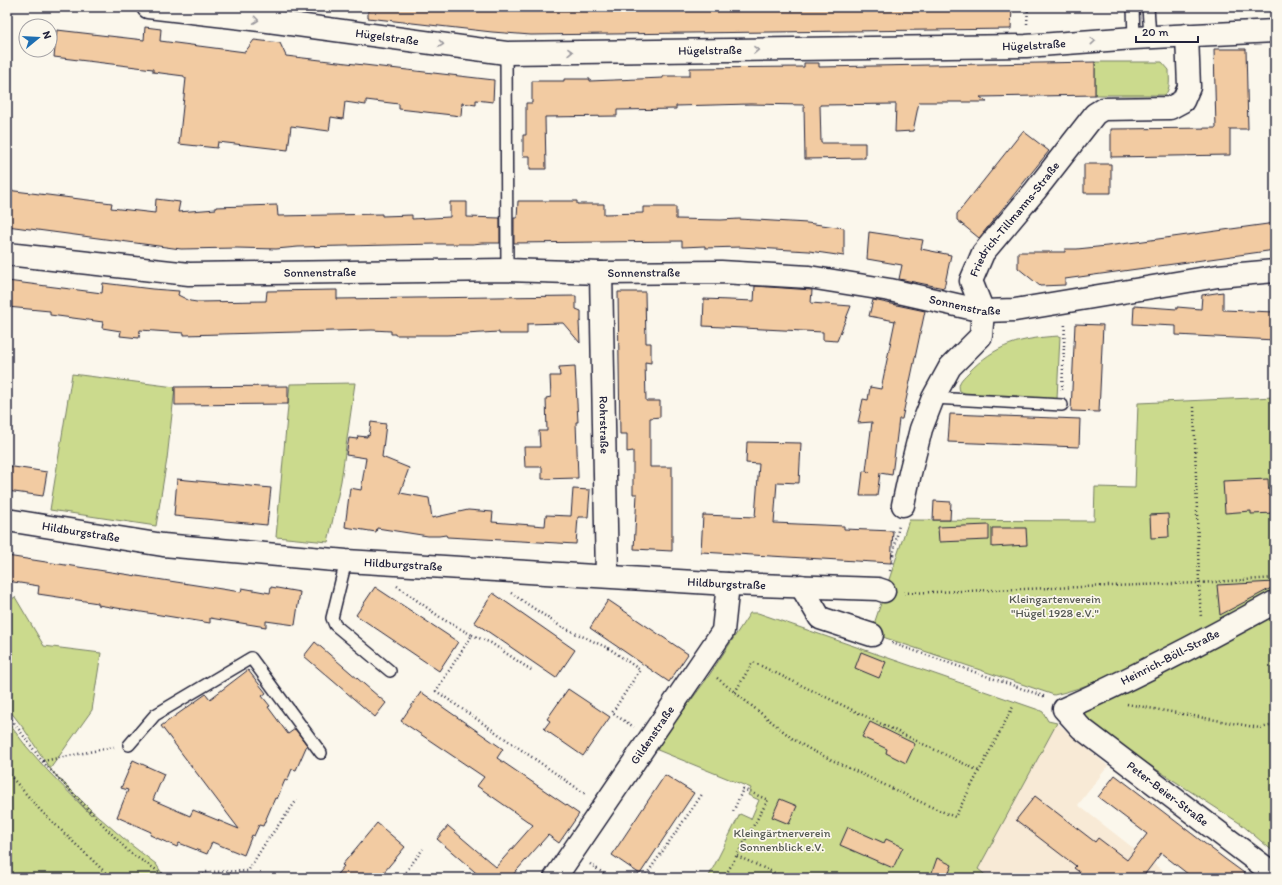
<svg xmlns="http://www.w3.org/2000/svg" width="1282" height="885" font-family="Itim,sans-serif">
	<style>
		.built { fill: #f8ead6 }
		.green { fill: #cbda8d; stroke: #767e64 }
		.building { fill: #f2cba2; stroke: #22223b }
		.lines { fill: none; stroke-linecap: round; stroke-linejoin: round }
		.lane-casing { stroke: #22223b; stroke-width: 14 }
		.street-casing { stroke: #22223b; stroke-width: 25 }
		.path { stroke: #22223b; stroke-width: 2.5; stroke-dasharray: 1 3; stroke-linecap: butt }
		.lane { stroke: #fbf7ec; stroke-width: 11 }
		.street { stroke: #fbf7ec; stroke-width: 22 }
		.oneway { stroke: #99979c }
		.labels { text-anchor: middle; stroke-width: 3.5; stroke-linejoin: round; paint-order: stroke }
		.street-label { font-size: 12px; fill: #22223b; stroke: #fbf7ec }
		.park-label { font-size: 12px; fill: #555954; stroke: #fbf7ec }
	</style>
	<rect width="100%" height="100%" fill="#fbf7ec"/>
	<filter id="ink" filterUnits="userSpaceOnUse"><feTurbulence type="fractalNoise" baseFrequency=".025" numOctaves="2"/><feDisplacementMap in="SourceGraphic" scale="8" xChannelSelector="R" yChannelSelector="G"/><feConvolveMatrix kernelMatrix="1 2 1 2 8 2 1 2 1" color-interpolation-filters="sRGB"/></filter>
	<g filter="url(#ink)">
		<!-- built -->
		<path class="built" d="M1057,723L1108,766L1078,805L1168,875L1166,878H989L978,869Z"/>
		<!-- green -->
		<path class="green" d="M1095,62H1162L1169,70C1169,79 1171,88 1165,95H1095Z
			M1060,336L1057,399L966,394L960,391C957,383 962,379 968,373C996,344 1021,338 1060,336Z
			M72,374L175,387L167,459L156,526L50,510Z
			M355,383L341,481L328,542L276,537L290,384Z
			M1275,397V590C1232,614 1189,637 1145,659C1116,673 1086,688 1054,695L871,633L909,520L1094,521L1095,487L1135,488L1138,403Z
			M15,597L44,646L101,653L92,710L50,769L92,811L130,844L156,864L161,872L168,878H7V721L26,746L48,771L91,815L50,769L24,729L7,707V602Z
			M1275,609V853L1241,824L1083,722L1086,707Z
			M750,613H758L1039,710L1043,712L1048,721L1057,723L978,869L989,878H708L740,814L751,819L759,800L748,795L751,788L655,749L706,680Z"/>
		<!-- building -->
		<path class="building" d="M368,7H1012L1011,29L531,35L492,32L368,18Z
			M145,27L161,29L160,41L245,52L254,40L280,43L286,56L494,80L493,102L476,100V105L462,103L461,116L399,109V104L366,100V105L345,102L343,119L331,117L329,131L291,126L288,150L218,142L217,148L179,144L186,78H184V76L153,72V69L54,57L57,30L144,40Z
			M1214,49H1246L1248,129H1230V155L1111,157V129L1216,128Z
			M1095,62V95L980,97L987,102H919L913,131L895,132L896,104L820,105L821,143H865V158L805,159L804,105L750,104L676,106V109L617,110V116L545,117L546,169H530V156H523V135H526V103H532V81H564V79H590V81L663,78V76H690V68L804,67V63H819V67Z
			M1023,131L1049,151L979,238L957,220V214Z
			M1084,164H1111V193H1084Z
			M7,190L112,203L111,208L155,213L156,199L180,202L178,212L216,209V207L277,205L278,216L382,214V216L412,215V219L450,217V202H467V217L500,218V243H482L473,244H437L298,247L276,249L237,248L181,249L7,226Z
			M518,201H577V204H604V214L643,213V207H676V219L721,220L739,219L807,223L844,228V256L809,251L774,249L740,247L705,248V246L682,247V241L514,243V218H517Z
			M1275,223V250L1065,279V285L1040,286L1018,268V252H1065V249H1077L1107,246Z
			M869,232L923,240L921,249L951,255L944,288L899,279L902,265L867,259Z
			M7,281L102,293L103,283L152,289L179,291L178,295L190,301L197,302L266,301L267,291L337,290V299L576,296V309L581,311V321L579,322L580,343L563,323L527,324V334H499V332L448,335H395V334H391V331L372,330L184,335V333L140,330L139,338L120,336L121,331L102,328L103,322L50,315V311L7,307Z
			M755,286L812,290L811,303L851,306L837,341L823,340V332L703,326L704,299L754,301Z
			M618,292H645L646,343H651V363L645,362L646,401H660V417L650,418V467H672V551L634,549L637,494H633V451L627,452V434H620Z
			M1223,292V310L1275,312V340L1176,335V326L1133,324L1134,306L1177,309V307L1201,309L1202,295Z
			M873,300L925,311L902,419H899L892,475L880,473L877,496H860L863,471L870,472L866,471L872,422L858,423L863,399L868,400L870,387L881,389L895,321L869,316Z
			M1075,324L1103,325L1099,412L1071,411Z
			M575,366L578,422H576L578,478L542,479V467H525L524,447H540L539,431H547L546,398L551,397L550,376H560L559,367Z
			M288,386V404L175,405V387Z
			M950,414L1080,419L1079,447L948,442Z
			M371,422L386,424L382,457L409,468L400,493L429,498L432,518L468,510L493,512L492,522L545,526L546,515L571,516L573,489L590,490L588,517H578L576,544L447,537L446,535L439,536H428L377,528L376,532L345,527L350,488L361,490L366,458L346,455L349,438L357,439L358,436L367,437V435L369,436Z
			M747,442L801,443L799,483L777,482L774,523L844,526V529L893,531L891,563L701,552L703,515L755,517L759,464L746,463Z
			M7,466L47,472L43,496L7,491Z
			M177,479L271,488L267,525L174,516Z
			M1268,479L1269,495H1275V513L1251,514V511L1225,513L1223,481Z
			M934,501L951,502L950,520H933Z
			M1168,514L1169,537L1151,538L1150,515Z
			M989,525V540L939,542L938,527Z
			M992,528H1026L1027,545L992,547Z
			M7,556L241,592L242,588L270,593L271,587L300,592L295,625L266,621V627L210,618V623L98,605V603L38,594L39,586L7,581Z
			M1275,582V586L1220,615L1217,585Z
			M375,587L458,642L439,671L356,615Z
			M493,593L575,650L556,678L474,622Z
			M608,600L688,654L669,682L590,628Z
			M315,642L386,703L375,717L304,656Z
			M861,652L886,662L879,678L855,668Z
			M248,670L266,693L262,696L270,706L268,707L288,734L295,729L307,745L296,770L292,769L287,781L285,780L277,799L275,798L263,826L259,825L254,836L252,835L244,855L212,842L207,854L179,843L177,847L150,835L151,832L117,817L128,790L121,788L133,760L164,774L153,800L190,816L193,810L239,829L161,726L206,694L210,699Z
			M568,689L610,717L583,756L544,729L550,721L547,719Z
			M421,692L503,749L497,758L579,814L559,843L548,835L510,878H482L437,839L448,826L496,867L533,825L477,786L484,777L401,721Z
			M870,722L915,744L906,763L886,753L887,749L862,737Z
			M665,775L694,793L640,874L612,855Z
			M1115,775L1225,859L1251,878H1193L1161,853L1145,874L1151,878H1087L1074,868L1076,866L1016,820L1035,796L1095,842L1098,838L1127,860L1147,834L1098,797Z
			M780,799L797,806L789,824L772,817Z
			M377,823L405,847L379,878H334L344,866L342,865Z
			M848,827L884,843L886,839L903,847L893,868L840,845Z
			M937,858L952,865L947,878H930Z"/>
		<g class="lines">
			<defs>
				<path id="lane" d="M1133,7L1134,38
					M1148,7L1150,37
					M506,53L507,270
					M933,398L1062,405
					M346,561L332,618L335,625L390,671
					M129,745L155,715L251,658L321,753"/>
				<g id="street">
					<path id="s1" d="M148,7L268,21L506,53L1026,46L1134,38L1275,31"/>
					<path id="s2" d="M7,254L189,274L507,270L601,273L721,272L809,277L890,290L983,311L1015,310L1218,276L1275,271"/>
					<path id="s3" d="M601,273L607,576"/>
					<path id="s4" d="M903,505L910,473L921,429L933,398L950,367L981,336L983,311L971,281L983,253L1035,191L1095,114L1103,109L1170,108L1183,101L1189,87L1187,35"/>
					<path id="s5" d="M7,520L163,545L346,561L728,584L878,589L884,591"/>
					<path d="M801,586L820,618L872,635"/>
					<path id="s6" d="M1275,602C1206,640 1136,677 1064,709L1081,728L1275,875"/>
					<path id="s7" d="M555,878L723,631L728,584"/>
				</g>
			</defs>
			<!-- lane casing -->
			<use href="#lane" class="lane-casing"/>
			<!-- street casing -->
			<use href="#street" class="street-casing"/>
			<!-- path -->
			<path class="path" d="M1027,24L1028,7
				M1062,390L1065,323
				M1194,407L1199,583L1201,618
				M890,571L899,525
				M397,586L444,620L472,635L436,691L587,795
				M511,593L560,626L610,649L640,670L612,713L634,727
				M904,593L1199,583L1275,578
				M472,635L491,643L531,670
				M892,643L1046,697
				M717,678L793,739L811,750L927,805L955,817L1014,705
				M735,692L753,662L979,771
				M1127,704L1260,728L1275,725
				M7,713L42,761L130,853L169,878
				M43,761L114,747
				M7,772L40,810L111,878
				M737,856L786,878
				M590,864L610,878
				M393,875L400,878
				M201,878L206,872L248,871L266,842L297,800
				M401,878L423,849
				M644,878L703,793
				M724,878L768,800L743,789L733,812"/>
			<!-- lane -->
			<use href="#lane" class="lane"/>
			<!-- street -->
			<use href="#street" class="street"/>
		</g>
		<!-- one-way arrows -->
		<defs><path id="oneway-chevron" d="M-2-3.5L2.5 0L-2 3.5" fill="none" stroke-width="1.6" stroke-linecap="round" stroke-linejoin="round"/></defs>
		<g class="oneway">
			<use href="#oneway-chevron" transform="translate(256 20) rotate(7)"/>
			<use href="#oneway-chevron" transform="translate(1093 41) rotate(-5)"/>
			<use href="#oneway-chevron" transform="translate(441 44) rotate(8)"/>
			<use href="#oneway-chevron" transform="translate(756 50) rotate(-1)"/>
			<use href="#oneway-chevron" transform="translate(570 52) rotate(-1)"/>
		</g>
	</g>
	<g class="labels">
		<!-- street labels -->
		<g class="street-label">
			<text dy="4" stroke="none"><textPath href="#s1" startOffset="241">Hügelstraße</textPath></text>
			<text dy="4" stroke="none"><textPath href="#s1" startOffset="889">Hügelstraße</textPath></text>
			<text dy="4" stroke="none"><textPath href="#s1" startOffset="565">Hügelstraße</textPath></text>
			<text dy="4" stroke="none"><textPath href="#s4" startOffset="324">Friedrich-Tillmanns-Straße</textPath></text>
			<text dy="4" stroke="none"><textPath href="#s2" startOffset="314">Sonnenstraße</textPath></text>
			<text dy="4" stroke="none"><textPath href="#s2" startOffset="638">Sonnenstraße</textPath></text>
			<text dy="4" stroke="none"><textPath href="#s2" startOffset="962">Sonnenstraße</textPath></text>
			<text dy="4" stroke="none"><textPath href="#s3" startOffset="152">Rohrstraße</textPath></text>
			<text dy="4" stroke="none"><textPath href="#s5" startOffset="75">Hildburgstraße</textPath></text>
			<text dy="4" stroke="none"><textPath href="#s5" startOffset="399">Hildburgstraße</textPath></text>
			<text dy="4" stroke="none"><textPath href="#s5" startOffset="723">Hildburgstraße</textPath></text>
			<text transform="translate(1170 657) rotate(-27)" y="4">Heinrich-Böll-Straße</text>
			<text dy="4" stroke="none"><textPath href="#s7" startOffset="173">Gildenstraße</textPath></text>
			<text dy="4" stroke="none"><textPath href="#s6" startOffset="371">Peter-Beier-Straße</textPath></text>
		</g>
		<!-- park labels -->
		<g class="park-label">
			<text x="1055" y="603">Kleingartenverein<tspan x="1055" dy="14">"Hügel 1928 e.V."</tspan></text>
			<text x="782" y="837">Kleingärtnerverein<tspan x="782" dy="14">Sonnenblick e.V.</tspan></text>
		</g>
	</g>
	<!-- margin -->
	<rect width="1282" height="885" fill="none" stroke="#fbf7ec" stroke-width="24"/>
	<rect x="12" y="12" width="1258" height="861" fill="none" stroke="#22223b" stroke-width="1.5" filter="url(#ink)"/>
	<!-- north arrow -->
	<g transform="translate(38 38) rotate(72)"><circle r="19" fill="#fbf7ec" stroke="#a4a2a5"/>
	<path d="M0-3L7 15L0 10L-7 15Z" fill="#1f6fb2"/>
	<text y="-6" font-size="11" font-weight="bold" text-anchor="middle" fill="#22223b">N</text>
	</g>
	<!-- scale -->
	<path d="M1136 36v6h62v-6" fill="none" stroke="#22223b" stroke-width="2"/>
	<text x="1142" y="36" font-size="12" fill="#22223b" stroke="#fbf7ec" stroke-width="3" paint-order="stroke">20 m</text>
</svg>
